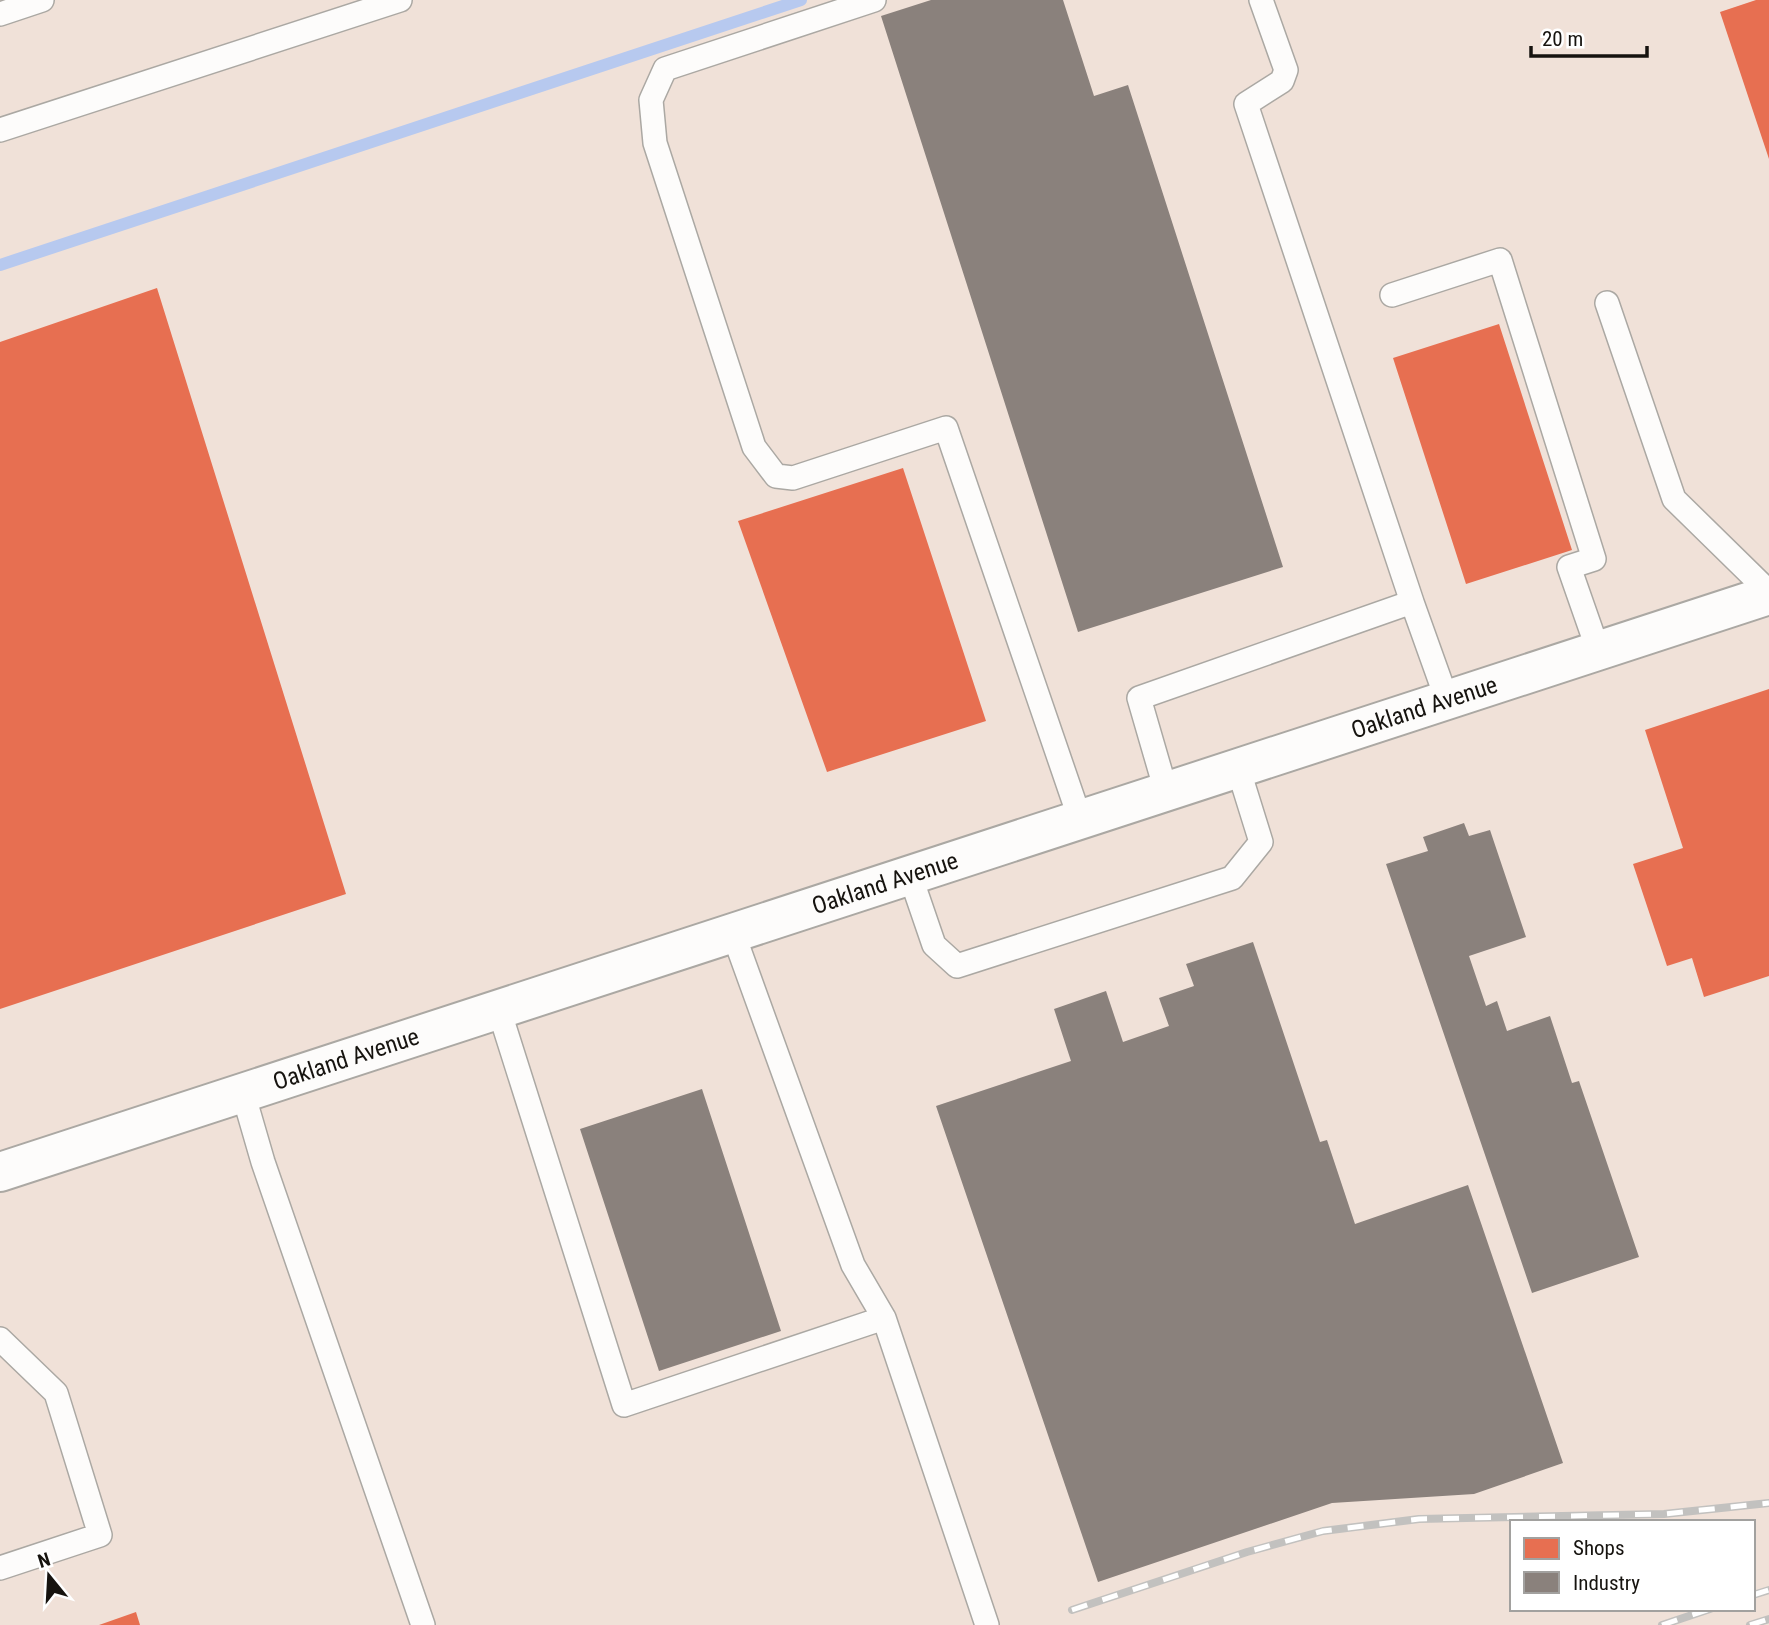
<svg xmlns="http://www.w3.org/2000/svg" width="1769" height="1625" font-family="'Roboto Condensed',sans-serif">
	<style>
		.industrial { fill: #f0e1d8; fill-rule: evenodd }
		.shops { fill: #e76f51 }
		.industry { fill: #8a817c }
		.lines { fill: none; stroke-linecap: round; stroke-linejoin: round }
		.stream { stroke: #b7c9ef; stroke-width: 12 }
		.service-casing { stroke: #aba8a3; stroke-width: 26 }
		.minor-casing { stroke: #aba8a3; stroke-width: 42 }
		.service { stroke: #fdfcfb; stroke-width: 23 }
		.minor { stroke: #fdfcfb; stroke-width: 38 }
		.rail-casing { stroke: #c2c1bf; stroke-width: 8 }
		.rail { stroke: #fff; stroke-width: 5; stroke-dasharray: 16; stroke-linecap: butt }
		.labels { text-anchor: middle; stroke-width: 7; stroke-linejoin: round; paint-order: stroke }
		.street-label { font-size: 24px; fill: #16130f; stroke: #fff }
	</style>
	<rect width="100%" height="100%" fill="#f1ece6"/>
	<!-- industrial -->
	<path class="industrial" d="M0,0H1769V1625H0ZM1512,1522H1753V1609H1512Z"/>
	<!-- shops -->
	<path class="shops" d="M1756,0H1769V159L1720,12Z
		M157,288L346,894L0,1009V342Z
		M1499,324L1572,550L1466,584L1393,358Z
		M903,468L986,721L827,772L738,521Z
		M1769,689V976L1704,997L1692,958L1667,966L1633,864L1683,848L1645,730Z
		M136,1612L140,1625H99Z"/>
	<!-- industry -->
	<path class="industry" d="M931,0H1063L1094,96L1128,85L1283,567L1078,632L881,16Z
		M1464,823L1469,836L1490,830L1526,937L1469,956L1486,1006L1497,1001L1507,1031L1550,1016L1572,1083L1579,1081L1639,1257L1532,1293L1386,864L1428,851L1423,837Z
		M1253,942L1320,1142L1327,1140L1355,1224L1468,1185L1563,1463L1474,1494L1332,1503L1098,1582L936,1106L1071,1061L1054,1009L1106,991L1123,1042L1169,1026L1159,998L1194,986L1186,964Z
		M702,1089L781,1331L659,1371L580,1129Z"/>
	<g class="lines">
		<!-- stream -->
		<path class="stream" d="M0,265L801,0"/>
		<defs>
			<path id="service" d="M874,0L665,69L651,100L655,143L754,447L776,476L793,478L946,428L1080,819
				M0,14L42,0
				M0,130L400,0
				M1392,295L1500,260L1594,559L1569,567L1598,650
				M1607,303L1674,499L1769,592
				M1412,602L1447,700
				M1166,791L1139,698L1412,602L1246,104L1282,81L1286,70L1261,0
				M910,875L934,945L957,966L1232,878L1261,842L1238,768
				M733,933L853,1265L884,1318L987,1625
				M499,1010L624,1405L884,1318
				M243,1093L263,1162L423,1625
				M0,1339L56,1393L100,1535L0,1568"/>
			<g id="minor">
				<path id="s1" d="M0,1172L1769,595"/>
			</g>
		</defs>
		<!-- service casing -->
		<use href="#service" class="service-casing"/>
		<!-- minor casing -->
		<use href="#minor" class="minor-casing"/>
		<!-- service -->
		<use href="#service" class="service"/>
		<!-- minor -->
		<use href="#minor" class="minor"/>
		<defs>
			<path id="rail" d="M1753,1595L1769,1590
				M1072,1610L1247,1552L1323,1531L1419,1519L1664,1514L1769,1503
				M1662,1625L1710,1609
				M1750,1625L1769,1619"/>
		</defs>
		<!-- rail casing -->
		<use href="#rail" class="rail-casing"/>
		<!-- rail -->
		<use href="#rail" class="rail"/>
	</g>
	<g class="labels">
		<!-- street labels -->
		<g class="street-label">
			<text dy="8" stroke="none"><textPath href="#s1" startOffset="1498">Oakland Avenue</textPath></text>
			<text dy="8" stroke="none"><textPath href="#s1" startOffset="931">Oakland Avenue</textPath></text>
			<text dy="8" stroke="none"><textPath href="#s1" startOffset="364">Oakland Avenue</textPath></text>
		</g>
	</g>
	<!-- legend -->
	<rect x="1510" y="1520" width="245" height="91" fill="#ffffff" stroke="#a2a19f" stroke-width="2"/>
	<rect x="1524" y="1538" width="35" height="21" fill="#e76f51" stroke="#a2a19f" stroke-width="2"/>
	<text x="1573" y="1555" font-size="21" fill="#16130f">Shops</text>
	<rect x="1524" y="1572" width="35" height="21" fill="#8a817c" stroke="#a2a19f" stroke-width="2"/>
	<text x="1573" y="1590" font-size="21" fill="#16130f">Industry</text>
	<!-- north arrow -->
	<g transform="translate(49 1576) rotate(342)" stroke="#ffffff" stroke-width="5" paint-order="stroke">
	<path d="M0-5L12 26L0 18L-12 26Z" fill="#16130f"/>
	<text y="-10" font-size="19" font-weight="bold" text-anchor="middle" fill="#16130f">N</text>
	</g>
	<!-- scale -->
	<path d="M1531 46v10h116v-10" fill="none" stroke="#16130f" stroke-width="3.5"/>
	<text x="1542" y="46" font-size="21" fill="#16130f" stroke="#ffffff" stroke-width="5" paint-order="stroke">20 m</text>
</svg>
